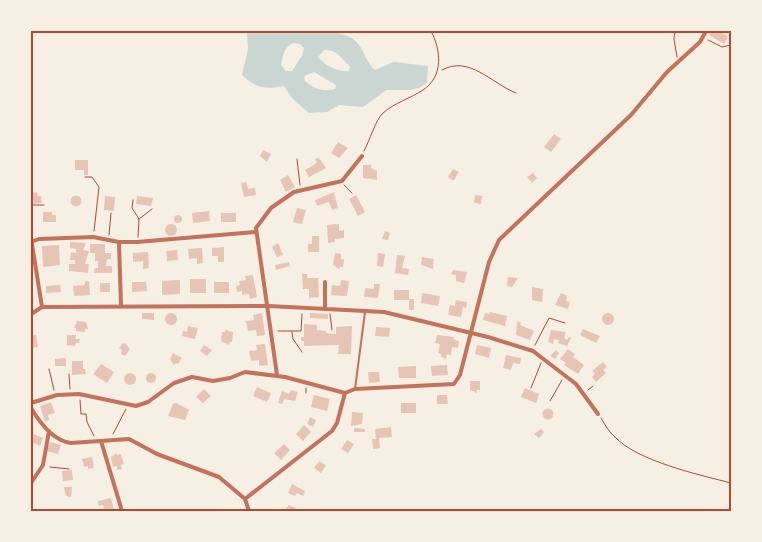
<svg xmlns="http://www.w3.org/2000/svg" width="762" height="542" font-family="Poppins,sans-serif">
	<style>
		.water { fill: #c9d6d2; fill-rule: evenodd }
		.building { fill: #e6c5b7 }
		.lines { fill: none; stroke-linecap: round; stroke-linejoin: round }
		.path { stroke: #b5482f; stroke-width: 1 }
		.service { stroke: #c5725c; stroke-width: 2 }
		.minor { stroke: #c5725c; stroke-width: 4 }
		.neatline { fill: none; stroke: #b5482f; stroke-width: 2 }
	</style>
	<rect width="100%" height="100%" fill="#f6efe4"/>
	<!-- water -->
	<path class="water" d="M247,31C269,31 338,27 353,39C365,48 365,62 375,70L394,62L428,66L427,83L419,88L410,90H386L363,107L339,105L327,112L309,113L292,98L284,86C265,89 257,89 242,75L248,49ZM294,43L300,44L304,48L302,56L292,71H286L281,65C283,55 284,46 294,43ZM324,50C338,49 340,58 350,66L349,71C339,73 324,65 318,57ZM314,72L336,85L335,89C323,92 314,89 305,81L304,76Z"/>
	<!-- building -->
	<path class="building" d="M711,31H719L728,37L724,44L709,35Z
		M554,134L561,139L551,152L544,147Z
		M338,142L348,148L339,158L331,153Z
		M263,150L271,154L267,162L260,156Z
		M319,158L326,168L309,177L305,170L317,163L315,159Z
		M75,160H88V175H84V170H75Z
		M363,165H371V168L377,171V180L363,178Z
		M453,169L459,172L454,180H452L448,177Z
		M533,173L537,178L532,183L527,177Z
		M288,175L295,187L286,192L280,180Z
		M246,182L248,189L255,188L256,195L244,197L241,183Z
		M37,192L38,196H41L42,203L34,204L33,200H31L32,193Z
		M334,192L338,208L332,210L329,202L317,206L315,200Z
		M356,195L365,212L358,216L349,199Z
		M475,195L482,196L481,204L474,203Z
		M70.5 201a5.5 5.5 0 1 1 11 0a5.5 5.5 0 1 1-11 0Z
		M105,196L115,197L114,211L104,210Z
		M137,196L153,198L151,206L136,204Z
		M297,208L306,210L302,224L293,222Z
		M209,211L210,221L193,223L192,213Z
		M43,212H52V215H56V222H43Z
		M221,213H236V222H221Z
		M174 219a4 4 0 1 1 8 0a4 4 0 1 1-8 0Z
		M339,224V231L344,230V238L335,239V242L328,243L327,225Z
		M165 230a6 6 0 1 1 12 0a6 6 0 1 1-12 0Z
		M385,231L390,233L388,240L382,239Z
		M312,236H319V252H308V244H312Z
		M70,242L86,243L83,250L89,251L85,264H89L88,273L69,271V264H75V260H70L71,252L76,253V249L70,248Z
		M278,243L283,255L277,257L272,247Z
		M90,244H105V253H111V259H107L106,266H112V273H94L95,268H98V261H95V253H90Z
		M59,245L60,265L43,267L42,246Z
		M224,247V262H218V256H212V248Z
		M202,248L203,263L197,264V258L189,259L188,249Z
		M177,250L178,260L167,261L166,251Z
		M148,252L149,268L143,269V261L133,262V253Z
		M335,253L341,254V259H344L343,267H340L339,269L333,265Z
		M378,253L385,254L383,267L377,266Z
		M397,255L405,256L402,268L409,269L408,275L395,273Z
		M422,257L434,259L433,269L421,265Z
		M289,262L290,266L276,270L275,265Z
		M453,270L467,272L464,283L456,281V275L451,274Z
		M302,274H307V278H318L319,297L309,298V289H303Z
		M253,275L257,297L250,299L249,294L242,295V291L237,292L236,286L240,285L239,281L246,280L245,276Z
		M508,277L518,278L512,287L507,286Z
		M190,279H206V293H190Z
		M180,280V294L162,295V281Z
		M341,280L349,281L347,296L331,295L332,285L340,286Z
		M85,281H89L90,295L74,296L73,286L85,285Z
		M132,282H146L147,291L132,292Z
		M214,282H229V293H214Z
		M100,283H110V292H100Z
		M374,284H380L378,298L364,297L365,288L374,289Z
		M60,285L61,292L46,293V286Z
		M532,287L543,289L542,302L532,300Z
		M394,290H409V299H414V310H409V300H394Z
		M422,293L440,296L438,306L421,303Z
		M561,293L567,296L566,301L570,302L568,309L555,305Z
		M456,300L467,302L466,308L463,307L461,317L448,315L450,305L455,306Z
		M490,312L507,316L505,326L483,320L485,313L489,314Z
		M165 319a6 6 0 1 1 12 0a6 6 0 1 1-12 0Z
		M142,313H154V320L142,319Z
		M262,313L265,335L257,336L256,330L248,331L246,321L254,320L253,315Z
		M310,313L328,314V319L310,318Z
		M602 319a6 6 0 1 1 12 0a6 6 0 1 1-12 0Z
		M77,321L86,322L88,329H85V332L76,331V328H74Z
		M517,321L521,323L520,325L534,331L530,340L516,335Z
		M304,324L317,325V330L326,331V333L336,334V327L352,326L351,354H338L339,345L304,346V341H301V337H304Z
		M188,326L198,328L195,339L182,336L183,331L187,332Z
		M376,327L390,328L389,337L375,336Z
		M583,329L600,336L596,343L580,335Z
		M225,330L233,332L232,342H230L229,345L221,341L222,332H225Z
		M551,330L566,332L564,338L567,340L569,337L571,338L567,346L558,343L559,340L554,339L553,344L548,342Z
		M36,335L38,347L31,348V336Z
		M67,335H76L75,339H80L79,343H76L75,346L67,345Z
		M437,335L454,337L453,339L459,341L458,348L452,347L451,355L447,354L446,359L441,357V354L438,353L440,344L435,343Z
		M125,343L130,349L125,356L121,354L122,350L119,348L122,344Z
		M265,344L268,365L259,366V360L251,361L249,351L257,350L256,345Z
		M204,345L212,350L207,356L200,351Z
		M477,345L491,348L489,358L475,354Z
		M568,349L575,354L573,357L584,365L578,374L564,365L566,363L560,359Z
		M556,350L559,353L555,359L550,356Z
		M173,353L182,358L178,364L176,363L174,365L170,359Z
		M506,355L521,358L520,364L513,363L511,370L503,368Z
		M66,358V366H55V359Z
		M72,361H83V369H85L86,374L72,375Z
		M603,362L607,367L603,370L606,373L596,382L592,377L595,374L592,371Z
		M101,364L114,372L107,383L93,374Z
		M447,365L448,375L432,376L431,366Z
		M416,366V378H399L398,367Z
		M368,372H379L380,382L369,383Z
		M146 378a5 5 0 1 1 10 0a5 5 0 1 1-10 0Z
		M124 379a6 6 0 1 1 12 0a6 6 0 1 1-12 0Z
		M470,381H480V390H477V393L470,390Z
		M257,387L271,393L267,402L253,396Z
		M525,388L539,394L536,403L521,397Z
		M204,389L211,396L203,403L196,397Z
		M291,390L298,392L295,401L284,399L282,404L278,403L282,391L289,394Z
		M314,395L330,399L327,411L311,407Z
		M437,395H447L448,404H437Z
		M51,402L55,413L48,415L49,420L45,422L40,406Z
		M176,403L189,410L185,420L168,416L173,404Z
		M401,403H416V413H401Z
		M542.5 414a5.5 5.5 0 1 1 11 0a5.5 5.5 0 1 1-11 0Z
		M352,412L363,413L362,424L351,426Z
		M310,417L316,420L313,427L307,424Z
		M304,425L311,432L303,441L296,434Z
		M391,427L392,437L379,438L380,448L373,449L372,439H376L375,429Z
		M354,428L365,429V432H354Z
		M541,429L544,432L539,438L534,434Z
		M31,433L43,438L40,446L31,442Z
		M347,440L354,444L348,453L341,449Z
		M50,442L61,445L58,454L47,451Z
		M284,444L290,450L281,460L274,453Z
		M117,453V455L121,454L124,464L121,465L122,469L117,470V466L113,467L111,457Z
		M92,457L94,468L88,469V466L84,467L82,459Z
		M319,461L326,465L321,473L314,468Z
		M72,470L73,480L63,481L62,471Z
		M292,484L305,491L303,496L297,493L295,496L288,493Z
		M64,487H72L71,497L66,496Z
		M111,498L114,511H105L103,505L99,506L98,501Z
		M289,505L297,509V511H283Z"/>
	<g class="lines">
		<!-- path -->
		<path class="path" d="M675,31L674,39L677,57
			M708,40L722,47L731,45
			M442,70C469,55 491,83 516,93
			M364,151C370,140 375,121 383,113C394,103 411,98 423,90C444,76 441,50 431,31
			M297,159L300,185
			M85,177H92L99,187L94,231
			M344,185L352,193
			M133,200L132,208L139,219L138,237
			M31,205H44
			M139,219L152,209
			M109,235L111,213
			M330,314L332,330
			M278,331H301L302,314
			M292,332L293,339L302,352
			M535,345L549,318L565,323
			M49,369L54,390
			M69,374L70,389
			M531,388L541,363
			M588,390L593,386
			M306,393V388
			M80,400L81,414H86L87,422L94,436
			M550,401L562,380
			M601,418C605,425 609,432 615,437C637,461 700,475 731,483
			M113,434L126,409
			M50,467L69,469"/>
		<!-- service -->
		<path class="service" d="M355,389L365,312"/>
		<!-- minor -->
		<path class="minor" d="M31,238L42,307
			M31,242L39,239L93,237L119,242H137L255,232
			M119,242L121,305
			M325,282V308
			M31,314L42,307L269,306L384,312L488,337L533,351L576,384L598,414
			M277,375L256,228L271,208L294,192L342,181L362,156
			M31,403L57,395L79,394L136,406L148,402L174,383L192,377L213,381L230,378L245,372L285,377L345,393L355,389L454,384L460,375L489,262L499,240L631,115L667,72L700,42L706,31
			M31,408C40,423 53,441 71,443L129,439L157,454L219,477L245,499L332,431L337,423L345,393
			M101,441L122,511
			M31,483L43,465L49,431
			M245,499L249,511"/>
	</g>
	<!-- border -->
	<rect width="762" height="542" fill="none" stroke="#f6efe4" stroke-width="65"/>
	<rect x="32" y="32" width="698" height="478" class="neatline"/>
</svg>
